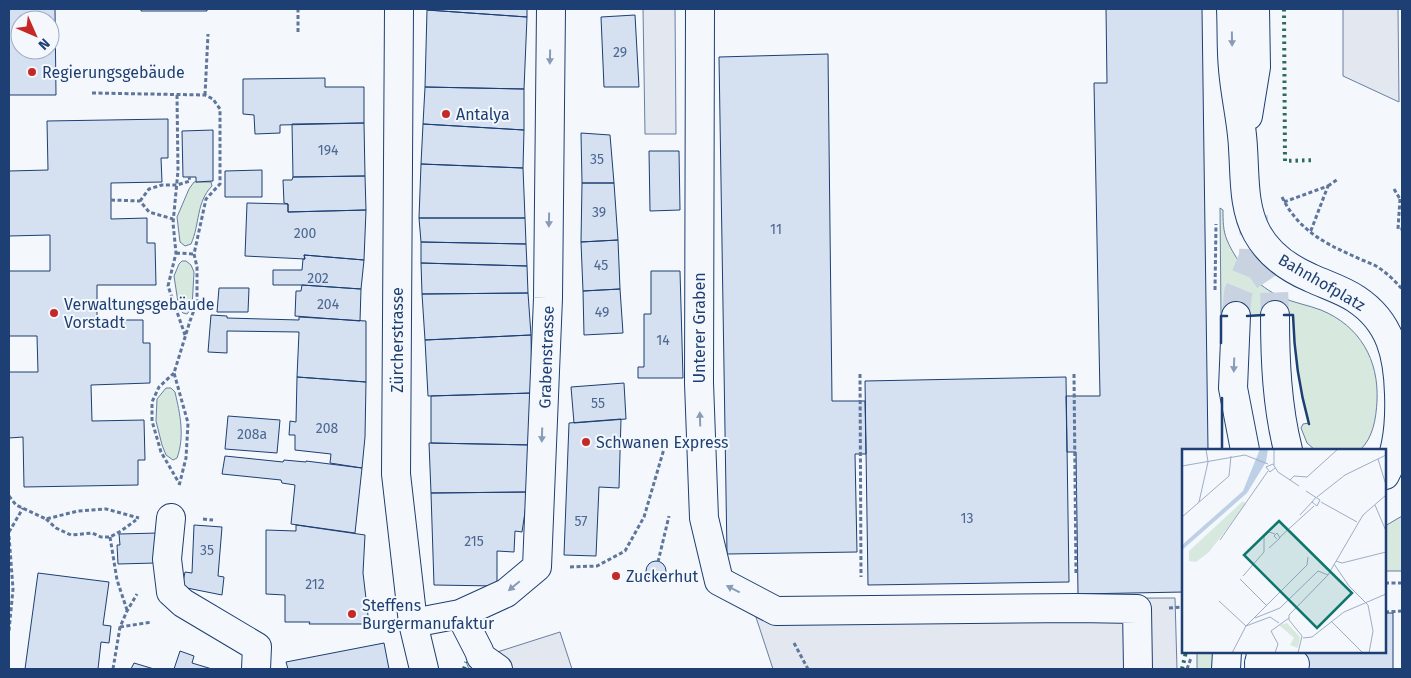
<svg xmlns="http://www.w3.org/2000/svg" width="1411" height="678" font-family="'Fira Sans',sans-serif">
	<style>
		.green { fill: #d7e8df; stroke: #687fa3 }
		.parking { fill: #e3e8f0; stroke: #687fa3 }
		.building { fill: #d5e0f0; stroke: #1d3f73; fill-rule: evenodd }
		.lines { fill: none; stroke-linecap: round; stroke-linejoin: round }
		.major-tunnel { stroke: #c9d2e0; stroke-width: 28; stroke-dasharray: 28 14; stroke-linecap: butt }
		.minor-casing { stroke: #1d3f73; stroke-width: 30 }
		.major-casing { stroke: #1d3f73; stroke-width: 30 }
		.path { stroke: #5e769c; stroke-width: 3; stroke-dasharray: 4 2.5; stroke-linecap: butt }
		.minor { stroke: #f4f7fb; stroke-width: 28 }
		.major { stroke: #f4f7fb; stroke-width: 28 }
		.hedge { stroke: #2c6c60; stroke-width: 4; stroke-dasharray: 2.5 4; stroke-linecap: butt }
		.wall { stroke: #1d3f73; stroke-width: 2.5 }
		.oneway { fill: #889bb7 }
		.poi-dot { fill: #c62828; stroke: #f4f7fb; stroke-width: 2 }
		.labels { text-anchor: middle; stroke-width: 4; stroke-linejoin: round; paint-order: stroke }
		.number-label { font-size: 14px; fill: #4b6792 }
		.poi-label { font-size: 16px; fill: #1d3f73; stroke: #f4f7fb; text-anchor: start }
		.street-label { font-size: 16px; fill: #1d3f73; stroke: #f4f7fb }
		.inset-road { fill: none; stroke: #9eadc5; stroke-width: 1 }
		.view { fill: #0f766e; fill-opacity: 0.15; stroke: #0f766e; stroke-width: 2.5 }
		.inset-edge { fill: none; stroke: #1d3f73; stroke-width: 2.5 }
	</style>
	<rect width="100%" height="100%" fill="#f4f7fb"/>
	<!-- green -->
	<path class="green" d="M194,182H211L212,186C196,202 200,224 191,244L185,246L180,242L177,217L189,189Z
		M1220,208L1223,210C1223,220 1223,231 1227,240C1237,264 1258,287 1281,297C1294,303 1308,305 1321,310C1360,326 1379,360 1377,401C1376,419 1373,438 1360,450H1315L1307,443L1301,428L1303,424L1309,423C1299,388 1294,352 1293,315L1221,316Z
		M182,261H186L191,265L194,272L192,308L187,314L183,313L179,309L174,276L179,264Z
		M166,388H171L175,392C180,414 185,436 177,458L173,460L166,455L162,445L156,421L157,399Z
		M1402,516V571H1385V526Z
		M1197,652H1214V669H1197Z"/>
	<!-- parking -->
	<path class="parking" d="M643,9H675L676,134H645Z
		M1343,9H1398L1399,102L1343,76Z
		M1175,598L1177,669H773L750,599Z
		M560,632L572,669H469L466,662Z"/>
	<!-- building -->
	<path class="building" d="M9,9H55L56,95H9ZM20,20H50V50H20Z
		M141,9H207V11H141Z
		M427,9H527V17L427,10Z
		M1106,9H1202L1208,450H1184V592L1078,594L1076,452H1067L1066,396H1100L1094,83H1107Z
		M427,10L527,17L524,89L425,87Z
		M635,15L639,87H604L601,17Z
		M828,54L832,401H865L866,454H855L857,552L727,554L719,57Z
		M325,78V87H364V123L280,125V133L255,134L254,115L243,114V79Z
		M425,87L524,89V130L423,124Z
		M168,119V158H161L162,182L111,183V219L147,218V243H155L156,285H97V320H143V343H150V383L91,385L92,421L144,420L145,460H138V485L24,487L23,437L9,438V372H38L37,336H9V271H50V235L9,236V171L48,170L47,121Z
		M364,123L365,176L293,177L292,124Z
		M423,124L524,130L523,168L421,164Z
		M213,130V181L196,182V177H183L182,131Z
		M581,133L610,135L614,183H582Z
		M649,151H679L680,210L650,211Z
		M421,164L523,168L525,218H419Z
		M262,170V197H225V171Z
		M365,176L366,210L288,212V204L284,203L283,180H292L293,177Z
		M582,183H614L618,240L581,242Z
		M247,203L288,204V212L366,210L364,260L304,255L305,259L245,256Z
		M419,218H525L526,244L421,242Z
		M618,240L620,289L583,291L581,242Z
		M421,242L526,244L527,266L421,263Z
		M304,255L364,260L361,289L302,285H273V270H302L303,259H305Z
		M421,263L527,266L528,293L422,294Z
		M651,271H680L683,378H638V367H644V314H651Z
		M302,285L361,289L360,321L295,316L296,291H301Z
		M219,288H249L248,312H217Z
		M620,289L623,333L584,335L583,291Z
		M528,293L531,335L425,340L422,294Z
		M211,315L227,316V318L299,320V317L366,321V382L297,377L299,332L227,331V353L208,352Z
		M531,335L532,393L428,396L425,340Z
		M297,377L366,382L365,437L362,468L330,463L331,454L295,450V435H289L290,421L296,422Z
		M1066,377L1069,582L868,585L865,381Z
		M624,383L626,419L574,423L571,387Z
		M532,393V445L431,443V396Z
		M228,416L280,420L277,453L225,449Z
		M621,419L619,488L599,487L596,556L564,555L569,423Z
		M429,443L532,445L528,492L431,493Z
		M225,456L283,462L284,460L306,462V461L362,468L355,533L291,524L295,485L282,483L281,480L222,474Z
		M528,492L522,532L515,531L514,552L497,551V586L434,585L431,493Z
		M194,525L222,527L218,576L224,577L222,595L182,587L185,572L192,573Z
		M296,525L365,535L363,573L369,624H309L310,622H285V595L266,594V530L296,531Z
		M158,533L156,563L118,564L117,545H120L119,534Z
		M646 571a10 10 0 1 1 20 0a10 10 0 1 1-20 0Z
		M38,573L109,582L103,625L111,626L109,643L101,642L98,669H25Z
		M1385,613H1393V669H1295V652H1385Z
		M384,643L389,669H288L286,662Z
		M180,651L194,656L192,663L212,669H174Z
		M134,663L154,669H131Z"/>
	<g class="lines">
		<!-- major-tunnel -->
		<path class="major-tunnel" d="M1253,257L1274,288L1275,315
			M1236,316L1238,293L1253,257L1254,215"/>
		<defs>
			<path id="minor" d="M700,9L699,383L704,518L719,581L776,611L1076,608L1137,609L1138,669
				M1231,9C1232,29 1231,49 1233,69C1235,96 1242,122 1243,148C1245,177 1243,207 1257,233C1269,255 1290,269 1311,278C1326,285 1343,290 1356,299C1391,322 1398,356 1399,394C1400,421 1398,452 1385,475
				M1248,116L1256,67L1255,9
				M171,518L167,559L171,592L183,603L257,647L256,669
				M460,614L479,651L481,657L498,669
				M413,623L460,614L506,593L537,567L548,298L551,9
				M1259,663L1295,664"/>
			<path id="major" d="M399,9L396,474L413,623L424,669
				M1275,315C1275,361 1277,406 1288,450
				M1236,316L1233,388L1245,450
				M1226,669L1227,652
				M1259,669L1261,652"/>
		</defs>
		<!-- minor casing -->
		<use href="#minor" class="minor-casing"/>
		<!-- major casing -->
		<use href="#major" class="major-casing"/>
		<!-- path -->
		<path class="path" d="M298,32V9
			M92,93L205,95L213,99L220,109V184L206,199L194,254L197,267V302L190,321L174,373L188,423L186,458L179,486
			M177,95L178,171L173,223L176,253L168,286L185,335
			M205,95L208,34
			M1328,186L1338,179
			M1394,189L1400,199L1402,201
			M1282,197C1297,228 1322,242 1351,255C1359,259 1368,262 1376,266C1386,272 1395,281 1402,289
			M1400,199L1398,229H1402
			M111,200L140,201L149,212L173,219
			M140,201L149,189L162,185H177L190,181L189,177
			M1284,202L1328,186L1310,233
			M176,253L194,254
			M1215,290L1216,224
			M174,373L159,387L152,402V421L161,452L179,483
			M860,374L861,577
			M1074,374L1076,575
			M9,496L16,505L46,519L78,511L106,509L139,518
			M46,519L56,528L71,535L92,533L101,537H110L121,531L136,520
			M203,519L213,520
			M9,532L23,508
			M9,536L13,589L9,631
			M110,537L117,580L127,610
			M658,562L669,516
			M570,567L597,566L625,551L644,517L666,442
			M1385,583H1402
			M1169,608L1184,607
			M1385,612L1402,611
			M120,627L152,622
			M794,643L808,669
			M113,669L120,627L127,611L137,594
			M1187,669L1191,658"/>
		<!-- minor -->
		<use href="#minor" class="minor"/>
		<!-- major -->
		<use href="#major" class="major"/>
		<!-- hedge -->
		<path class="hedge" d="M1284,9L1285,161L1315,160
			M464,669L466,662
			M1182,669L1186,652"/>
		<!-- wall -->
		<path class="wall" d="M1284,315H1293C1294,352 1299,388 1309,424
			M1247,316L1264,315
			M1221,343V316H1227
			M1222,398V450"/>
	</g>
	<!-- one-way arrows -->
	<defs><path id="oneway-solid" d="M-6-.8H1V-3.2L6.5 0L1 3.2V.8H-6Z" transform="scale(1.25)"/></defs>
	<g class="oneway">
		<use href="#oneway-solid" transform="translate(1232 39) rotate(89)"/>
		<use href="#oneway-solid" transform="translate(550 57) rotate(91)"/>
		<use href="#oneway-solid" transform="translate(549 220) rotate(91)"/>
		<use href="#oneway-solid" transform="translate(1234 365) rotate(92)"/>
		<use href="#oneway-solid" transform="translate(700 419) rotate(-92)"/>
		<use href="#oneway-solid" transform="translate(542 435) rotate(92)"/>
		<use href="#oneway-solid" transform="translate(514 586) rotate(140)"/>
		<use href="#oneway-solid" transform="translate(733 589) rotate(-153)"/>
	</g>
	<!-- markers -->
	<g class="poi-dot">
		<circle cx="32" cy="72" r="5"/>
		<circle cx="446" cy="114" r="5"/>
		<circle cx="54" cy="313" r="5"/>
		<circle cx="586" cy="442" r="5"/>
		<circle cx="616" cy="576" r="5"/>
		<circle cx="352" cy="614" r="5"/>
	</g>
	<g class="labels">
		<!-- number labels -->
		<g class="number-label">
			<text x="620" y="57">29</text>
			<text x="328" y="155">194</text>
			<text x="597" y="164">35</text>
			<text x="599" y="217">39</text>
			<text x="776" y="234">11</text>
			<text x="305" y="238">200</text>
			<text x="601" y="270">45</text>
			<text x="318" y="283">202</text>
			<text x="328" y="309">204</text>
			<text x="602" y="317">49</text>
			<text x="663" y="345">14</text>
			<text x="598" y="408">55</text>
			<text x="327" y="433">208</text>
			<text x="252" y="439">208a</text>
			<text x="967" y="523">13</text>
			<text x="581" y="526">57</text>
			<text x="474" y="546">215</text>
			<text x="207" y="555">35</text>
			<text x="315" y="589">212</text>
		</g>
		<!-- poi labels -->
		<g class="poi-label">
			<text x="42" y="78">Regierungsgebäude</text>
			<text x="456" y="120">Antalya</text>
			<text x="64" y="310">Verwaltungsgebäude<tspan x="64" dy="18">Vorstadt</tspan></text>
			<text x="596" y="448">Schwanen Express</text>
			<text x="626" y="582">Zuckerhut</text>
			<text x="362" y="611">Steffens<tspan x="362" dy="18">Burgermanufaktur</tspan></text>
		</g>
		<!-- street labels -->
		<g class="street-label">
			<text transform="translate(1322 282) rotate(30)" y="6">Bahnhofplatz</text>
			<text transform="translate(699 328) rotate(-90)" y="6">Unterer Graben</text>
			<text transform="translate(397 340) rotate(-90)" y="6">Zürcherstrasse</text>
			<text transform="translate(546 357) rotate(-88)" y="6">Grabenstrasse</text>
		</g>
	</g>
	<!-- overview -->
	<g transform="translate(1182 449)">
		<rect width="204" height="204" fill="#f4f7fb"/>
		<path d="M61,52L64,55L27,103L14,113L7,112V102ZM105,174L118,188L116,199L108,196L112,189L97,176Z" fill="#d7e8df"/>
		<path d="M78,0H86L84,13L65,44L0,101V96L61,42Z" fill="#bed0e5"/>
		<path class="inset-road" d="M92,0V16M196,10L204,36M0,17L63,6L86,15M93,19L88,23L84,18L91,15L96,23L117,37M108,31L112,27L125,28L156,0M124,42L138,51L135,57L130,53L134,48M135,48L163,26L204,6M17,53L26,13L24,0M139,53L175,73M193,56L204,82M118,66L130,53M0,68L47,27L49,7M98,88L132,57M38,91L86,22M87,99L98,89L95,84L92,87L95,90M154,112L160,114L204,103M152,115L167,137L186,156L191,182L187,204M61,127L82,103V88L87,83L93,85M58,130L85,157M37,152L64,177M73,169L98,159L136,122L146,126M149,172L181,204M64,177L88,168L97,174M121,189L130,188L162,163L204,145M50,204L64,177L125,116L126,108M93,204L96,195L89,182L107,169M116,204L120,187L107,171V166L146,126L181,66L204,46"/>
		<path class="view" d="M97,72L170,144L135,179L62,106Z"/>
		<rect width="204" height="204" class="inset-edge"/>
	</g>
	<!-- border -->
	<rect width="1411" height="678" fill="none" stroke="#1d3f73" stroke-width="20"/>
	<!-- north arrow -->
	<g transform="translate(35 35) rotate(135)"><circle r="24" fill="#f4f7fb" stroke="#9eadc5"/>
	<path d="M0-4L9 19L0 12L-9 19Z" fill="#c62828"/>
	<text y="-8" font-size="14" font-weight="bold" text-anchor="middle" fill="#1d3f73">N</text>
	</g>
</svg>
